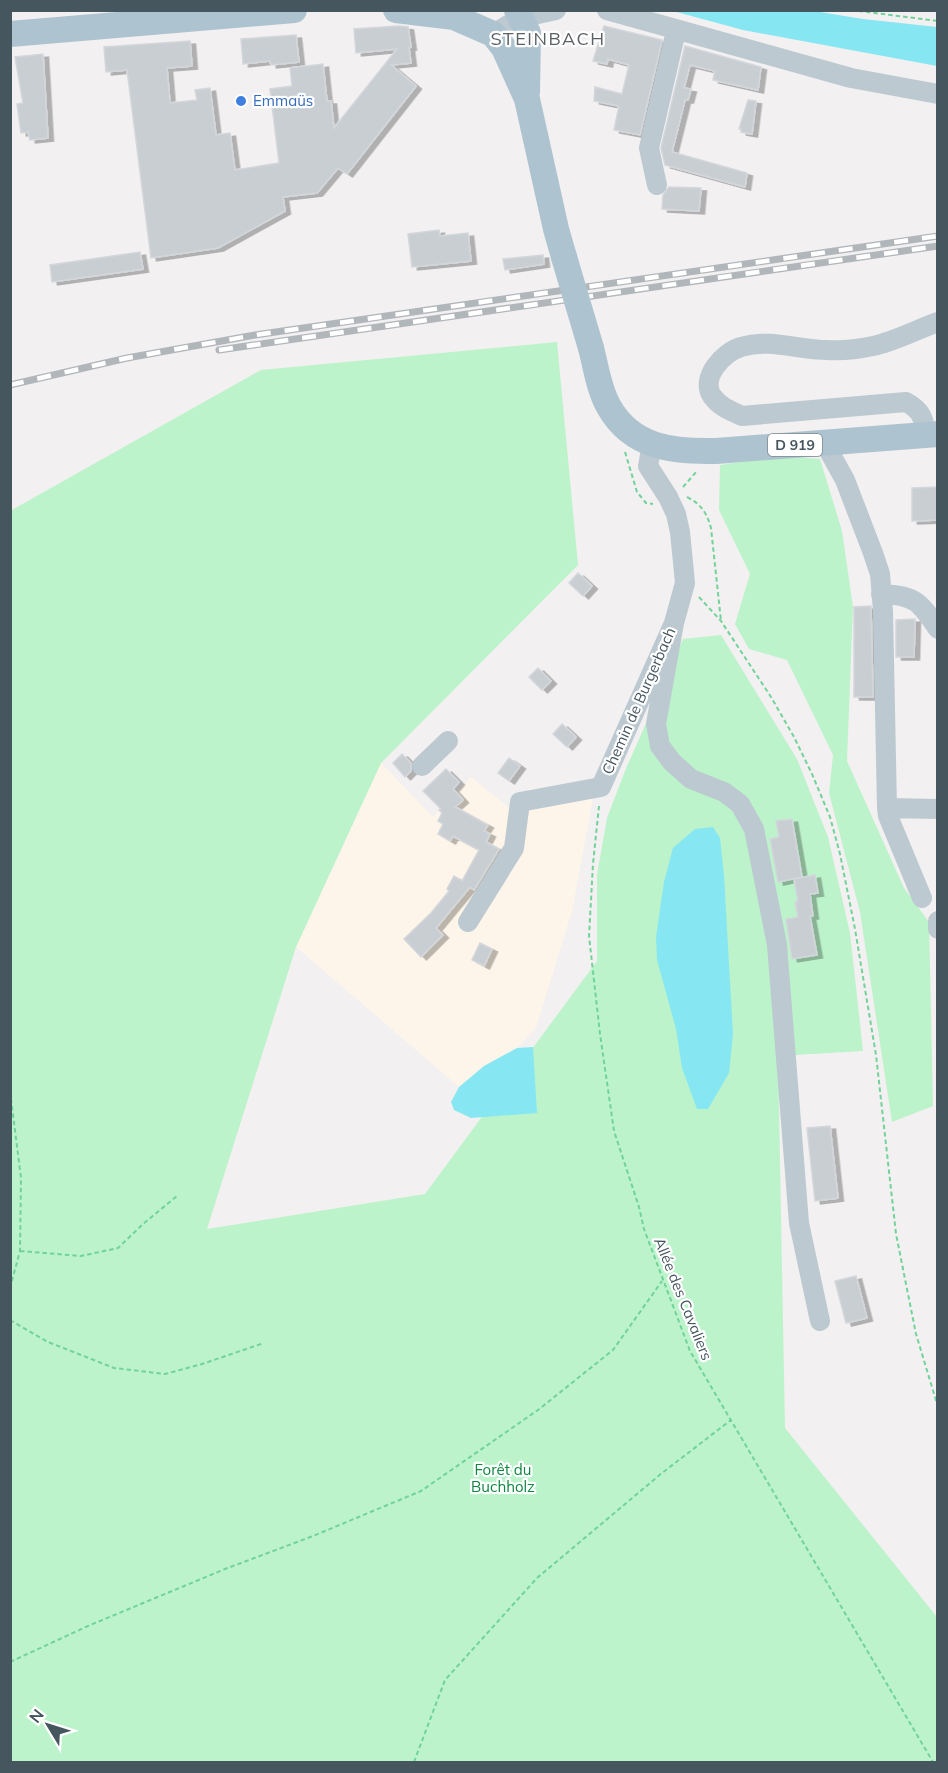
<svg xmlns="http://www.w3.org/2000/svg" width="948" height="1773" font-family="Mulish,sans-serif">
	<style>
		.commercial { fill: #fdf5e9 }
		.green { fill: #bcf3cb }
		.water { fill: #86e7f2 }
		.building { fill: #c9ced3; stroke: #d3d7dc; stroke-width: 1.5; filter: url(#shadow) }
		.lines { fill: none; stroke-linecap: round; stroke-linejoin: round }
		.path { stroke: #71d399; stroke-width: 2; stroke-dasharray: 4.5 3; stroke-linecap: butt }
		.minor { stroke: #bcc9d0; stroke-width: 20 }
		.major { stroke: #aec3d0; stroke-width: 26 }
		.rail-casing { stroke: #b1b6bb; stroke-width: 7 }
		.rail { stroke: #fff; stroke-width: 4.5; stroke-dasharray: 14; stroke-linecap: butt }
		.major-bridge { stroke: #aec3d0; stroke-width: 26 }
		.shop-dot { fill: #3f7fe0; stroke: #fff; stroke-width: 2 }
		.labels { text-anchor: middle; stroke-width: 4.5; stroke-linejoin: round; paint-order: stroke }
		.shield { fill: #fff; stroke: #7e898f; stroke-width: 1.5 }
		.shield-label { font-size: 14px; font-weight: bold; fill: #46565f }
		.shop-label { font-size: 15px; fill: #366cbe; stroke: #fff; text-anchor: start }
		.street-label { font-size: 15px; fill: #46565f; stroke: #fff }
		.park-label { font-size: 15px; fill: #108740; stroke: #fff }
		.quarter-label { font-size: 18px; letter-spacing: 1.5px; fill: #5c6165; stroke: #fff }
	</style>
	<defs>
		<filter id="shadow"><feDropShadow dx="5.5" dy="3" stdDeviation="0" flood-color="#0004"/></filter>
	</defs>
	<rect width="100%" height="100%" fill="#f2f0f0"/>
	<!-- commercial -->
	<path class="commercial" d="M381,763L433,817L471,777L512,810L529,789L596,782L572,911L536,1028L517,1048L484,1066L459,1087L296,947Z"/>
	<!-- green -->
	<path class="green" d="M557,342L578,565L381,763L296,947L207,1229L425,1194L597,961V875L607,818L625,771L683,639L721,635L797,759L828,837L850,933L863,1051L778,1056L785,1428L937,1617V1762H11L10,511L261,370Z
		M781,456L820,459L842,531L853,607L847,761L904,888L929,922L933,1106L892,1122L860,912L829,793L833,755L787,660L749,649L735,624L750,574L719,510L720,465Z"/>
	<!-- water -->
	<path class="water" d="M673,11H814L863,19L937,27V66L743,30Z
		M713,827L720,838L724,876L733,1034L729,1073L708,1109H697L682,1068L676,1029L657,960L656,937L664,882L673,848L695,829Z
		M533,1047L537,1113L471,1118L454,1110L451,1102L459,1087L484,1066L517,1048Z"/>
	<!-- building -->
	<path class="building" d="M399,26L408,27L411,47L409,48L411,63L391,65L416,86L347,174L338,168L317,193L283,197L285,211L218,248L151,258L127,70L106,72L104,47L190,41L192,66L167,68L170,103L197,100L195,90L210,88L216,135L230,133L235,170L279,163L270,89L292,86L290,68L323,64L327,101H331L334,128L397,49L356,53L354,29Z
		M604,26L662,40L640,135L614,130L619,106L594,101L595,87L622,94L629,65L608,59L607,64L593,61Z
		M296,35L299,62L271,65L270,61L243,64L241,39Z
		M685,46L761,67L758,90L713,80L715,71L690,65L684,88L691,89L688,100H685L672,152L747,173L745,187L665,165L661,148Z
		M43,54L48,138L30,140L28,132L21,133L17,104L23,103L15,57Z
		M748,100L756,101L752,134L741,132V129H739Z
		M669,187L701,188L699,211L662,209L663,195Z
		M439,230L440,236L468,233L471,261L412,267L408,234Z
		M140,252L143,269L52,282L50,265Z
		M543,255L544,264L505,270L503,259Z
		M938,487V520L912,521V488Z
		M578,573L592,586L583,596L569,583Z
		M871,606L873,697H854V607Z
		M915,619L914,657H896V620Z
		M538,668L551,681L542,690L529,677Z
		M562,724L576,737L567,747L553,734Z
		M402,754L411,763V771L405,777L393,763Z
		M509,758L520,766L509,781L498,773Z
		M446,769L459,782L453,789L463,800L455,807L488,825L484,831L490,834L486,842L499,849L474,890L470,887L436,928L443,935L421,957L404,939L431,913L449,891L447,889L454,876L462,881L479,850L453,836L450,841L438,834L443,824L438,821L442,813L439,810L441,809L423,791Z
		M792,819L802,877L778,882L770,839L779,837L776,821Z
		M815,875L818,893L810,894L813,916H810L817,955L792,959L786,919L798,917L795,902H798L794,879Z
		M480,943L492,949L484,966L472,960Z
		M830,1126L838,1198L815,1201L807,1128Z
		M856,1276L867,1318L846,1323L835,1281Z"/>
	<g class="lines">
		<!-- path -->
		<path class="path" d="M851,10L938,21
			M625,452L637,492L646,503L653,504
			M683,487L697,471
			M687,497C701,504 707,513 711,528L721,621
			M699,597L721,621L771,697L794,737L812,774L830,817L840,854L855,929L876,1055L896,1234L916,1334L938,1407
			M599,806L593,864L589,936L600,1034L614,1131L639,1207L644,1229L690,1351L933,1762
			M10,1091L21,1178L20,1251L10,1288
			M20,1251L81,1256L118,1248L143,1224L177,1196
			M10,1320L48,1342L114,1368L165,1374L202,1364L264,1343
			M10,1662L88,1626L225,1569L313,1536L421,1491L538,1410L613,1350L662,1281
			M414,1762L445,1680L537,1578L662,1473L731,1420"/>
		<!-- minor -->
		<path class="minor" d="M607,10L851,78L938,94
			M493,34L520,18L556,10
			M657,185L649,148L676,31
			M926,435C924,418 921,410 906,402L742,416C731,411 720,407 712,396C700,378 723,352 741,347C770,338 798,350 827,350C842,351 859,349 873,346C893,342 918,329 938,322
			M824,442L845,480L873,553L880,574L883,611L887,808L888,816L922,898
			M881,594C915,595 920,602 938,629
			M674,623L656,724L660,746L672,762L691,779L724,792L740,804L754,829L777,945L799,1223L820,1321
			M422,766L448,741
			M887,808L938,809
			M938,921V929
			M468,922L514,848L520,802L601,787L674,623L685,583L680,532L676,514L668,497L648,466L652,444"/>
		<!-- major -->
		<path class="major" d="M396,10L454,17L493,34L504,48L527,99L556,229L564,257
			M517,10L528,33L527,92
			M10,34L294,10
			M591,348C596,367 599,390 609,407C632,448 674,452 716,451L938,434"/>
		<defs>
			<path id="rail" d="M219,350L938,246
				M10,385L127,358L255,335L938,236"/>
		</defs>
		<!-- rail casing -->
		<use href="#rail" class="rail-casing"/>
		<!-- rail -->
		<use href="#rail" class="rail"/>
		<!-- major-bridge -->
		<path class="major-bridge" d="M564,257L591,348"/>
	</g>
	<!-- markers -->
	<circle class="shop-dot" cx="241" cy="101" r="6"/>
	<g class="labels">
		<!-- shield labels -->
		<rect class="shield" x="768" y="434" width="54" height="22" rx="4.5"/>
		<g class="shield-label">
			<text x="795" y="450">D 919</text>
		</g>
		<!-- shop labels -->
		<g class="shop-label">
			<text x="253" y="106">Emmaüs</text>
		</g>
		<!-- street labels -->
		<g class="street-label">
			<text transform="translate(639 701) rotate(-66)" y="5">Chemin de Burgerbach</text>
			<text transform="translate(683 1299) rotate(68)" y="5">Allée des Cavaliers</text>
		</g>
		<!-- park labels -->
		<g class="park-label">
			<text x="503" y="1475">Forêt du<tspan x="503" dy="17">Buchholz</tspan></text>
		</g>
		<!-- quarter labels -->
		<g class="quarter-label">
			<text x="548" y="45">STEINBACH</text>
		</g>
	</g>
	<!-- border -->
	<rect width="948" height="1773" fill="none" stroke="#46565f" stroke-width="24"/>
	<!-- north arrow -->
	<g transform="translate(48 1725) rotate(308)" stroke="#ffffff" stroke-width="4.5" paint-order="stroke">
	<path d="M0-4.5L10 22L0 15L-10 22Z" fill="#46565f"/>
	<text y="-9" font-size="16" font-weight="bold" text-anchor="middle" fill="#46565f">N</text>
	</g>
</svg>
